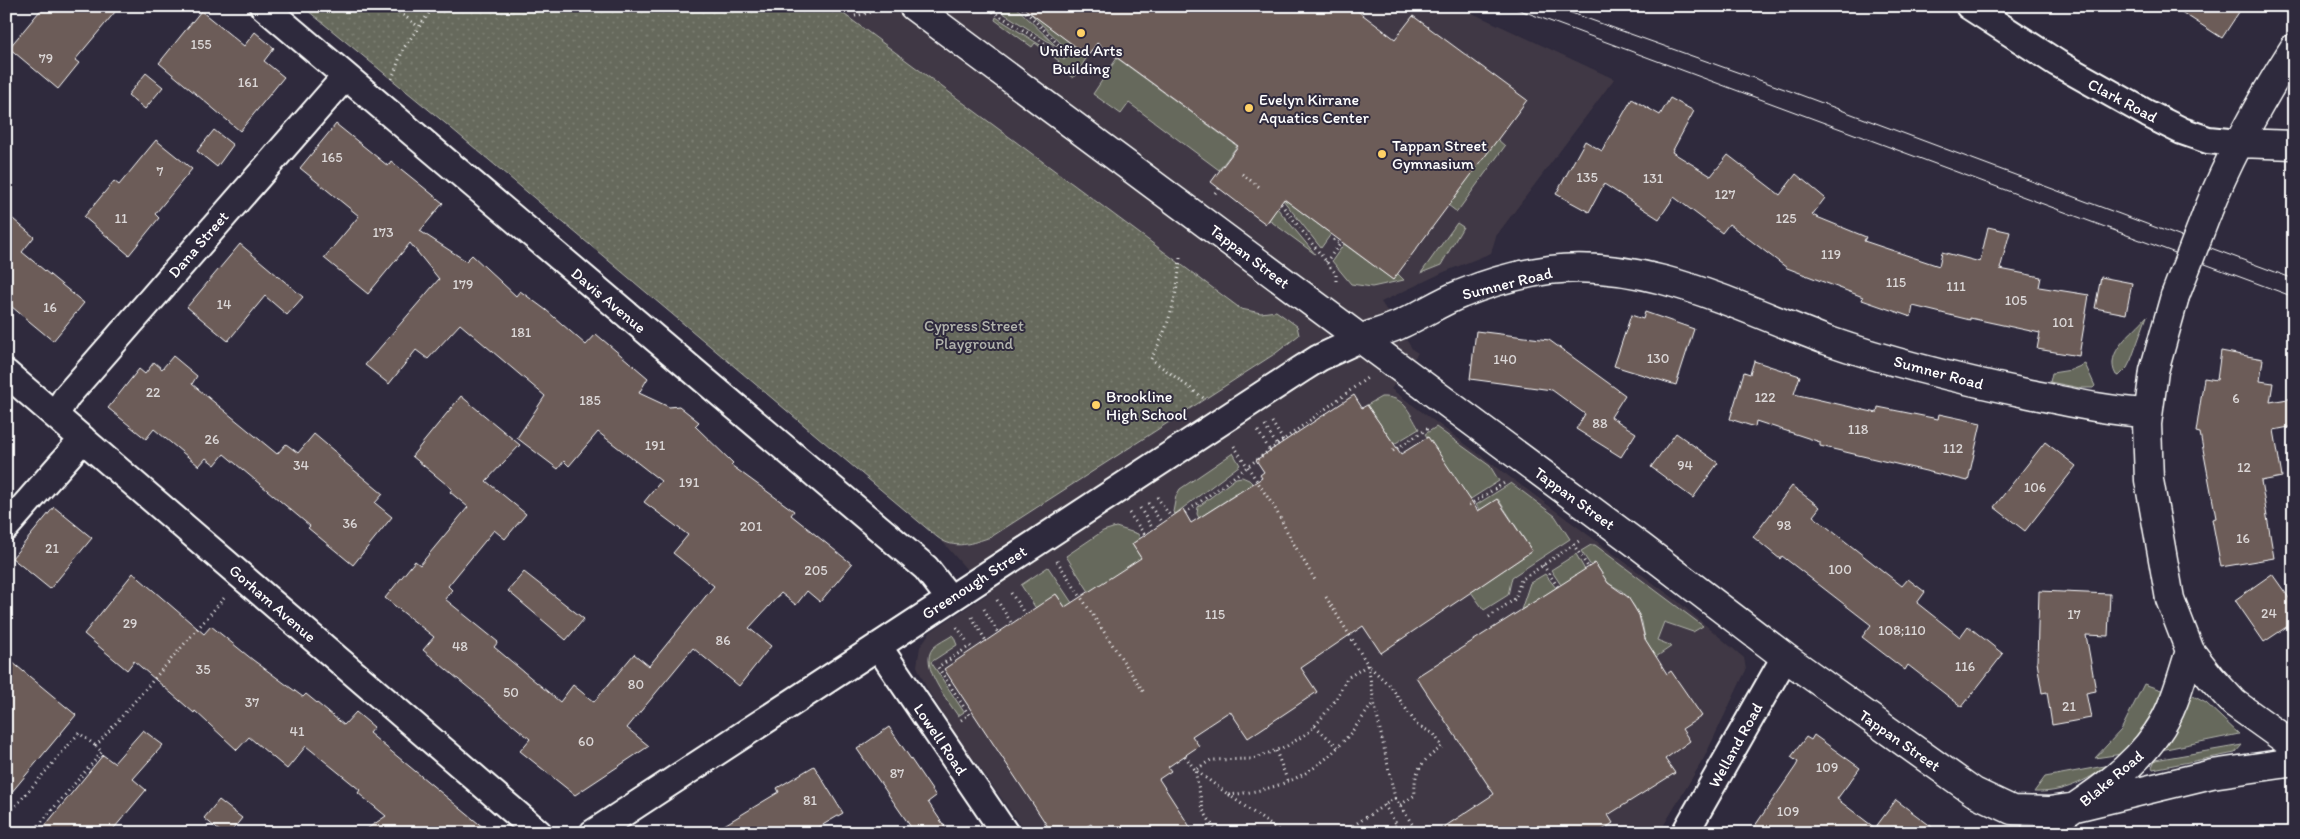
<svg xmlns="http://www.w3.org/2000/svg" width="2300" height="839" font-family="Itim,sans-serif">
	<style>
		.built { fill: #413945 }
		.grass { fill: #66695b; stroke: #b2b4ad }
		.park { fill: url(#park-dots); stroke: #b2b4ad }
		.building { fill: #6c5c59; stroke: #fff }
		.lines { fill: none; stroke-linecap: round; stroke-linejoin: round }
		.minor-casing { stroke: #fff; stroke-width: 30 }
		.tertiary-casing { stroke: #fff; stroke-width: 31 }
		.path { stroke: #fff; stroke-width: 3; stroke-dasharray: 1 4; stroke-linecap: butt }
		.minor { stroke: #2f2a3d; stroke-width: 26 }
		.tertiary { stroke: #2f2a3d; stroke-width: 28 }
		.tram { stroke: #fff; stroke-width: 1 }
		.tertiary-bridge-casing { stroke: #fff; stroke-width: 31; stroke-linecap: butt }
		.tertiary-bridge { stroke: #2f2a3d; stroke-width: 28 }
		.poi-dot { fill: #ffd166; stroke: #2f2a3d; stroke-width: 2 }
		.labels { text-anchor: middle; stroke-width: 4; stroke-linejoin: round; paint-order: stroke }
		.number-label { font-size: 14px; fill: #dad6d6 }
		.poi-label { font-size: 16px; fill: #fff; stroke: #2f2a3d; text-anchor: start }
		.street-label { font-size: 16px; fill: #fff; stroke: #2f2a3d }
		.park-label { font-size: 16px; fill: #b2b4ad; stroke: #2f2a3d }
	</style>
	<defs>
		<pattern id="park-dots" width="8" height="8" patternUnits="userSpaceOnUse" patternTransform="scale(1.25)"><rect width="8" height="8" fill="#66695b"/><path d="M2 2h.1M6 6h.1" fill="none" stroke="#7d8074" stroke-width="1.8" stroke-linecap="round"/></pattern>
	</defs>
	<rect width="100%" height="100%" fill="#2f2a3d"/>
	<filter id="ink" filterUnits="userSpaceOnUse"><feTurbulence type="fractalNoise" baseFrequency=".02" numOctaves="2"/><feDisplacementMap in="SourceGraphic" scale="10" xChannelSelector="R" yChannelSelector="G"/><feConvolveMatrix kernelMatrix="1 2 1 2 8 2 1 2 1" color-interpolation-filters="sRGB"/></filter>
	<g filter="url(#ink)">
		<!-- built -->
		<path class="built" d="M302,6H1457L1614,79L1496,236L1491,253L1444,272L1381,302L1413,350L1418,353L1391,389L1676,600L1744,658L1746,670L1704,758L1659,833H1026L953,730L926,687L917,666L920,647L930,632L988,594L941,540L445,123Z"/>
		<!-- grass -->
		<path class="grass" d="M993,6H1015L1057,47L992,6Z
			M1027,10L1088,56L1073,78L1056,65L1059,61L1035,43L1032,47L995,20L996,17L999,19L1064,60L1070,52Z
			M1117,58L1237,146L1219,170L1129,103L1121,114L1093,94Z
			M1497,139L1505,146L1457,212L1448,205Z
			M1284,199L1331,234L1321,248L1283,200Z
			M1277,208L1315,254L1269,220Z
			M1457,223L1463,227L1441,265L1421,273Z
			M1344,244L1392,279L1397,273L1404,280L1372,287L1351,284L1332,261Z
			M2147,316L2131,360L2127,368L2119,376L2116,375C2103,352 2134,332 2147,316Z
			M2085,364L2095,386L2093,388H2080L2050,382L2052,373L2071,370Z
			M1381,397C1405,396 1408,411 1419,429L1394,444L1367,405Z
			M1436,427L1490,466L1499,481L1466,502L1461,487L1425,434Z
			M1233,453L1240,465L1175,514L1173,512L1176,496L1180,489Z
			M1242,477L1249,480L1255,486L1271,543L1236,494L1199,518L1197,514L1198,507L1236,478Z
			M1511,483L1555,516L1570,539L1512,577L1508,595L1484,610L1471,592L1532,551L1498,499L1480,510L1476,505Z
			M1116,527L1138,534L1140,538L1132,544L1141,558L1152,689L1066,556L1103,531Z
			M1591,545H1595L1703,626L1693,632L1664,622L1657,640L1672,646L1656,657L1645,639L1642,622L1634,606L1622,591L1608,583L1595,563L1591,566L1581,551Z
			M1576,554L1585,570L1561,585L1551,570Z
			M1048,567L1137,700L1103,665L1057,595L1036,608L1035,607L1021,585Z
			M1545,574L1556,588L1521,610L1530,583Z
			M953,635L957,645L931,662L964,712L958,716C949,702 918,665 933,648C938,643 947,639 953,635Z
			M2144,684L2164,691L2150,718L2122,754L2095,758L2121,730Z
			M2193,696L2206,703L2239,734L2161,750L2189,698Z
			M2242,745L2235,753L2153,769L2152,767L2155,760Z
			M2110,765C2085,781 2064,793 2034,792L2045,777Z"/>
		<!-- park -->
		<path class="park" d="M302,6H833L1241,309L1261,313L1276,311L1297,326L1299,335L1276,353L991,537C972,543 955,551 937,537L445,123Z"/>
		<!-- building -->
		<path class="building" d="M44,6H120L75,60L79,63L58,89L9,48Z
			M1021,6H1351L1395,39L1413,16L1527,100L1393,280L1284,199L1266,224L1255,216L1211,182L1238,146L1097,43L1088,56Z
			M2172,6H2243L2222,38Z
			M201,11L244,46L255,32L274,48L264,61L284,77L240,131L159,63Z
			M146,73L163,87L145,109L128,95Z
			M1670,98L1694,111L1672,152L1711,176L1728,155L1780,195L1796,174L1825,198L1812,215L1866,237L1864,241L1939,266L1942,252L1980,262L1988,227L2010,232L2000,269L2041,277L2039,287L2089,295L2079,356L2037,349L2040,333L1970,318V320L1913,306L1911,317L1862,300L1863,297L1787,268L1729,224L1722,233L1674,197L1659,219L1604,184L1589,212L1556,194L1585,141L1602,151L1632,99L1660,115Z
			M336,124L388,166L391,161L443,203L420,231L466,261L472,255L516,296L520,291L546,310L586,345L596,334L648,378L639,393L669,407L679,406L699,422L695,426L733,463L731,465L794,511L791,515L852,564L820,602L807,591L796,605L781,593L749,628L771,646L739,686L693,648L627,728L649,746L575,795L520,751L530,739L423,650L434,637L385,598L415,561L420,565L468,507L450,492L452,489L412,456L461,396L520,445L486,481L526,514L505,539L494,530L448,586L452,590L445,599L498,642L494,647L560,702L573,685L594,702L634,654L649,666L714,586L673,553L688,535L644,502L661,481L598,432L569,466L564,461L558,469L517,438L545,396L460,324L428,359L416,350L389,384L365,365L439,279L410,243L368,294L324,258L359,216L300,168Z
			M214,130L233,145L217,167L197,151Z
			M156,140L192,169L155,214L159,218L129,255L84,217L114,181L119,185Z
			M6,213L34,237L22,252L84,303L53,341L6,302Z
			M240,244L303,297L287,315L265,296L228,341L187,307Z
			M2101,277L2132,283L2126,314L2095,308Z
			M1645,312L1694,329L1676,385L1614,366L1631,315L1643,319Z
			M1476,331L1549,340L1625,395L1611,417L1636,433L1621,457L1576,429L1585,414L1552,390L1470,379Z
			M2221,351L2263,359L2260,381L2273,383L2270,402L2294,398V426L2274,430L2282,477L2261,481L2274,558L2221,567L2212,519L2216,518L2200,433L2196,432L2204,378L2217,380Z
			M173,356L197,376L192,384L277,454L286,444L298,453L314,434L340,456L338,457L383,494L375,503L392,517L353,565L308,528L310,526L224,454L215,465L206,458L199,466L154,429L146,439L108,408L139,369L145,374L154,362L162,369Z
			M1754,361L1800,376L1794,394L1877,413L1878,407L1938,419L1939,414L1981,423L1968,481L1820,446V442L1756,421L1755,427L1730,419L1744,372L1750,374Z
			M1354,395L1362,408L1367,405L1401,454L1428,437L1478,511L1497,499L1532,551L1381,653L1363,626L1301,668L1317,692L1248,738L1230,711L1192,736L1199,746L1168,767L1171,771L1159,779L1194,833H1097L1091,824L1077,833H1052L944,669L1056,594L1065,607L1141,558L1132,544L1183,509L1191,523L1262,478L1260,475L1264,472L1256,460Z
			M1676,433L1718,463L1693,498L1651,467Z
			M2045,442L2076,466L2025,531L1994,507Z
			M1792,486L1820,507L1813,516L1902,586L1908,579L1925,592L1917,603L1960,637L1968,626L2003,654L1962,707L1908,665L1905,670L1862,637L1871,625L1782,556L1780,559L1753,537Z
			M54,507L92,538L50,589L12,558Z
			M1595,563L1608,583L1628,597L1639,615L1645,639L1667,674L1671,671L1702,716L1682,729L1690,741L1665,759L1675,773L1608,815L1613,823L1598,833H1435L1494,794L1416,677Z
			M524,572L584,619L566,640L508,591Z
			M133,573L204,634L211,626L253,660L303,697L306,694L344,725L356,712L374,727L369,733L490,833H361L386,816L358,793L360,790L306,746L287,769L249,737L237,750L195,711L194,713L134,661L127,670L84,634Z
			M2272,574L2294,605V622L2264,642L2235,600Z
			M2039,591L2110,594L2108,636L2086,635L2096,691L2086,693L2091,718L2052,725L2047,692L2042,693L2037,662Z
			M6,657L76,715L6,799Z
			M889,727L936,796L928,802L949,833H915L857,749Z
			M143,730L163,745L133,779L146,790L110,833H39L103,755L114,763Z
			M1814,735L1860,768L1837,799L1875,828L1896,800L1940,833H1750L1796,766L1798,762L1791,757L1806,737L1811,740Z
			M814,766L843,813L809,833H711L779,792L777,788Z
			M219,800L242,818L230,833H222L204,818Z"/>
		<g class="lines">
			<defs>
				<path id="minor" d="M263,6L926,568L950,599
					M1969,6L2057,63L2148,114L2182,131L2208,140L2239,143
					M6,373L539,833
					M55,415L67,396L345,77
					M6,527L83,439
					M878,646L1005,833
					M593,833L1300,370L1319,358L1360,339
					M1685,833L1785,657"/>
				<path id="tertiary" d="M913,6L1641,547L1785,657L1974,792L2012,810L2049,811L2076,807L2212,774L2294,762
					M2239,143L2294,145
					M2207,213C2230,155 2260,101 2294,48
					M2175,296L2154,371L2147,424L2149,480L2170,599L2190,651L2211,678L2234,703L2294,746
					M1360,339C1372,334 1386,331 1399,325C1420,316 1440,302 1461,294C1488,283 1520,274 1549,270C1647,258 1737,307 1826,340C1892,363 1962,380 2030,394C2069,402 2107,411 2148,413
					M2035,833C2077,806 2129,775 2157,733C2174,709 2181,679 2190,651"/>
			</defs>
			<!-- minor casing -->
			<use href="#minor" class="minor-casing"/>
			<!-- tertiary casing -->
			<use href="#tertiary" class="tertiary-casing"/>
			<!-- path -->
			<path class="path" d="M391,6L419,27
				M984,6L1062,54L1065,51L1020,6
				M855,16L885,9
				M392,79L403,49L434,6
				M1242,174L1262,189
				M1215,193L1219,188
				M1281,204L1336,274V284
				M1180,258C1178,295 1169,327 1151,359L1206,400
				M1326,262L1340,244L1334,240L1336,238
				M1272,422L1283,440
				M1265,426L1276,444
				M1258,431L1270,451
				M1234,446L1276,510L1292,541L1315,580
				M1393,451L1430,427
				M1157,497L1171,517
				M1148,503L1162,523
				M1469,505L1506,482
				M1140,508L1153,529
				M1129,513L1145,535
				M1185,513L1367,378
				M1573,544L1588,567
				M1057,561L1145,694
				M1543,565L1558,587
				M1011,593L1024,613
				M1326,597L1368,665L1374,702L1395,798L1342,833
				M997,600L1012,624
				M984,609L998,633
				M972,617L986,641
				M1489,617L1515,599L1521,580L1582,539
				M957,627L968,643
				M961,720L969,715L938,667L970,646L972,648
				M1315,726L1339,748
				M1276,751L1288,782
				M1185,756L1195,770L1229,795
				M1395,798L1418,833
				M1384,805L1397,825L1385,833
				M6,817L79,733L96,746
				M32,833L102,752L96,746L225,597
				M1217,833L1203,810L1195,770L1211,760L1253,759L1287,746L1309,732L1320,720L1336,699L1347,678L1368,665L1391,687L1417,725L1434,734L1442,747C1422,761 1413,770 1415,795L1400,805
				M1282,833L1229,795C1303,787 1332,762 1373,703"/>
			<!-- minor -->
			<use href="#minor" class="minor"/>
			<!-- tertiary -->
			<use href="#tertiary" class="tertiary"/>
			<!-- tram -->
			<path class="tram" d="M1509,6L2294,297
				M1552,6L1790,91L2294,279"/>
			<defs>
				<path id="tertiary-bridge" d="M2175,296L2207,213"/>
			</defs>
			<!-- tertiary-bridge casing -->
			<use href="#tertiary-bridge" class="tertiary-bridge-casing"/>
			<!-- tertiary-bridge -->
			<use href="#tertiary-bridge" class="tertiary-bridge"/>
		</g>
	</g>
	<!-- markers -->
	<g class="poi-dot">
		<circle cx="1081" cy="33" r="5"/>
		<circle cx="1249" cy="108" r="5"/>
		<circle cx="1382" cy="154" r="5"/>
		<circle cx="1096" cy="405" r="5"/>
	</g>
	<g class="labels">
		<!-- number labels -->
		<g class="number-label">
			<text x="201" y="49">155</text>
			<text x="46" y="63">79</text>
			<text x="248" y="87">161</text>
			<text x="332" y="162">165</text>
			<text x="160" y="176">7</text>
			<text x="1587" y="182">135</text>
			<text x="1653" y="183">131</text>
			<text x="1725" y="199">127</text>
			<text x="121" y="223">11</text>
			<text x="1786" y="223">125</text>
			<text x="383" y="237">173</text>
			<text x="1831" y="259">119</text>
			<text x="1896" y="287">115</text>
			<text x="463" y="289">179</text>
			<text x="1956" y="291">111</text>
			<text x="2016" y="305">105</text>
			<text x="224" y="309">14</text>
			<text x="50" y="312">16</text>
			<text x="2063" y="327">101</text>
			<text x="521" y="337">181</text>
			<text x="1658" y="363">130</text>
			<text x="1505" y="364">140</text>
			<text x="153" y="397">22</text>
			<text x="1765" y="402">122</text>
			<text x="2236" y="403">6</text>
			<text x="590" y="405">185</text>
			<text x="1600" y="428">88</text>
			<text x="1858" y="434">118</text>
			<text x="212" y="444">26</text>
			<text x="655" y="450">191</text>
			<text x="1953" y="453">112</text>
			<text x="301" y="470">34</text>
			<text x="1685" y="470">94</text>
			<text x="2244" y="472">12</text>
			<text x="689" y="487">191</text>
			<text x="2035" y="492">106</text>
			<text x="350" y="528">36</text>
			<text x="1784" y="530">98</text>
			<text x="751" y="531">201</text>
			<text x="2243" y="543">16</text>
			<text x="52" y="553">21</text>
			<text x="1840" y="574">100</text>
			<text x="816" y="575">205</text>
			<text x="2269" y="618">24</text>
			<text x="1215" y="619">115</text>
			<text x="2074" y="619">17</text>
			<text x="130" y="628">29</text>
			<text x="1902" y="635">108;110</text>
			<text x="723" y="645">86</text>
			<text x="460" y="651">48</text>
			<text x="1965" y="671">116</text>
			<text x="203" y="674">35</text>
			<text x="636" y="689">80</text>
			<text x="511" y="697">50</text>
			<text x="252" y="707">37</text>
			<text x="2069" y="711">21</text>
			<text x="297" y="736">41</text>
			<text x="586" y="746">60</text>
			<text x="1827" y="772">109</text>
			<text x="897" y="778">87</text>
			<text x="810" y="805">81</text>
			<text x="1788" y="816">109</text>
		</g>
		<!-- poi labels -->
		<g class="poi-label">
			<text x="1081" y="56" text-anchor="middle">Unified Arts<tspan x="1081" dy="18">Building</tspan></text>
			<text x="1259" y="105">Evelyn Kirrane<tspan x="1259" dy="18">Aquatics Center</tspan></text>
			<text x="1392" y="151">Tappan Street<tspan x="1392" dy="18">Gymnasium</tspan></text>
			<text x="1106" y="402">Brookline<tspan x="1106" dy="18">High School</tspan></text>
		</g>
		<!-- street labels -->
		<g class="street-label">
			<text transform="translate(2123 100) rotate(28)" y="6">Clark Road</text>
			<text transform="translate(198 244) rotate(-49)" y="6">Dana Street</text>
			<text transform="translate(1250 256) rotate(37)" y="6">Tappan Street</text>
			<text transform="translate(1507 283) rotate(-14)" y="6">Sumner Road</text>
			<text transform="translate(609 300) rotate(40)" y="6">Davis Avenue</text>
			<text transform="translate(1939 372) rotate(15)" y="6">Sumner Road</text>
			<text transform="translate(1575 498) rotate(36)" y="6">Tappan Street</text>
			<text transform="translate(974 582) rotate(-33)" y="6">Greenough Street</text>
			<text transform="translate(273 603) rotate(41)" y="6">Gorham Avenue</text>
			<text transform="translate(941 739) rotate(56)" y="6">Lowell Road</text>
			<text transform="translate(1900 740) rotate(35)" y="6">Tappan Street</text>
			<text transform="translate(1735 745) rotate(-61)" y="6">Welland Road</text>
			<text transform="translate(2111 778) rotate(-40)" y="6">Blake Road</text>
		</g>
		<!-- park labels -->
		<g class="park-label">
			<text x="974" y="331">Cypress Street<tspan x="974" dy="18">Playground</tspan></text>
		</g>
	</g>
	<!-- margin -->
	<rect width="2300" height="839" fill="none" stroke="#2f2a3d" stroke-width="25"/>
	<rect x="12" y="12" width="2275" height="814" fill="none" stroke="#fff" stroke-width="2" filter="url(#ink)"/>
</svg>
